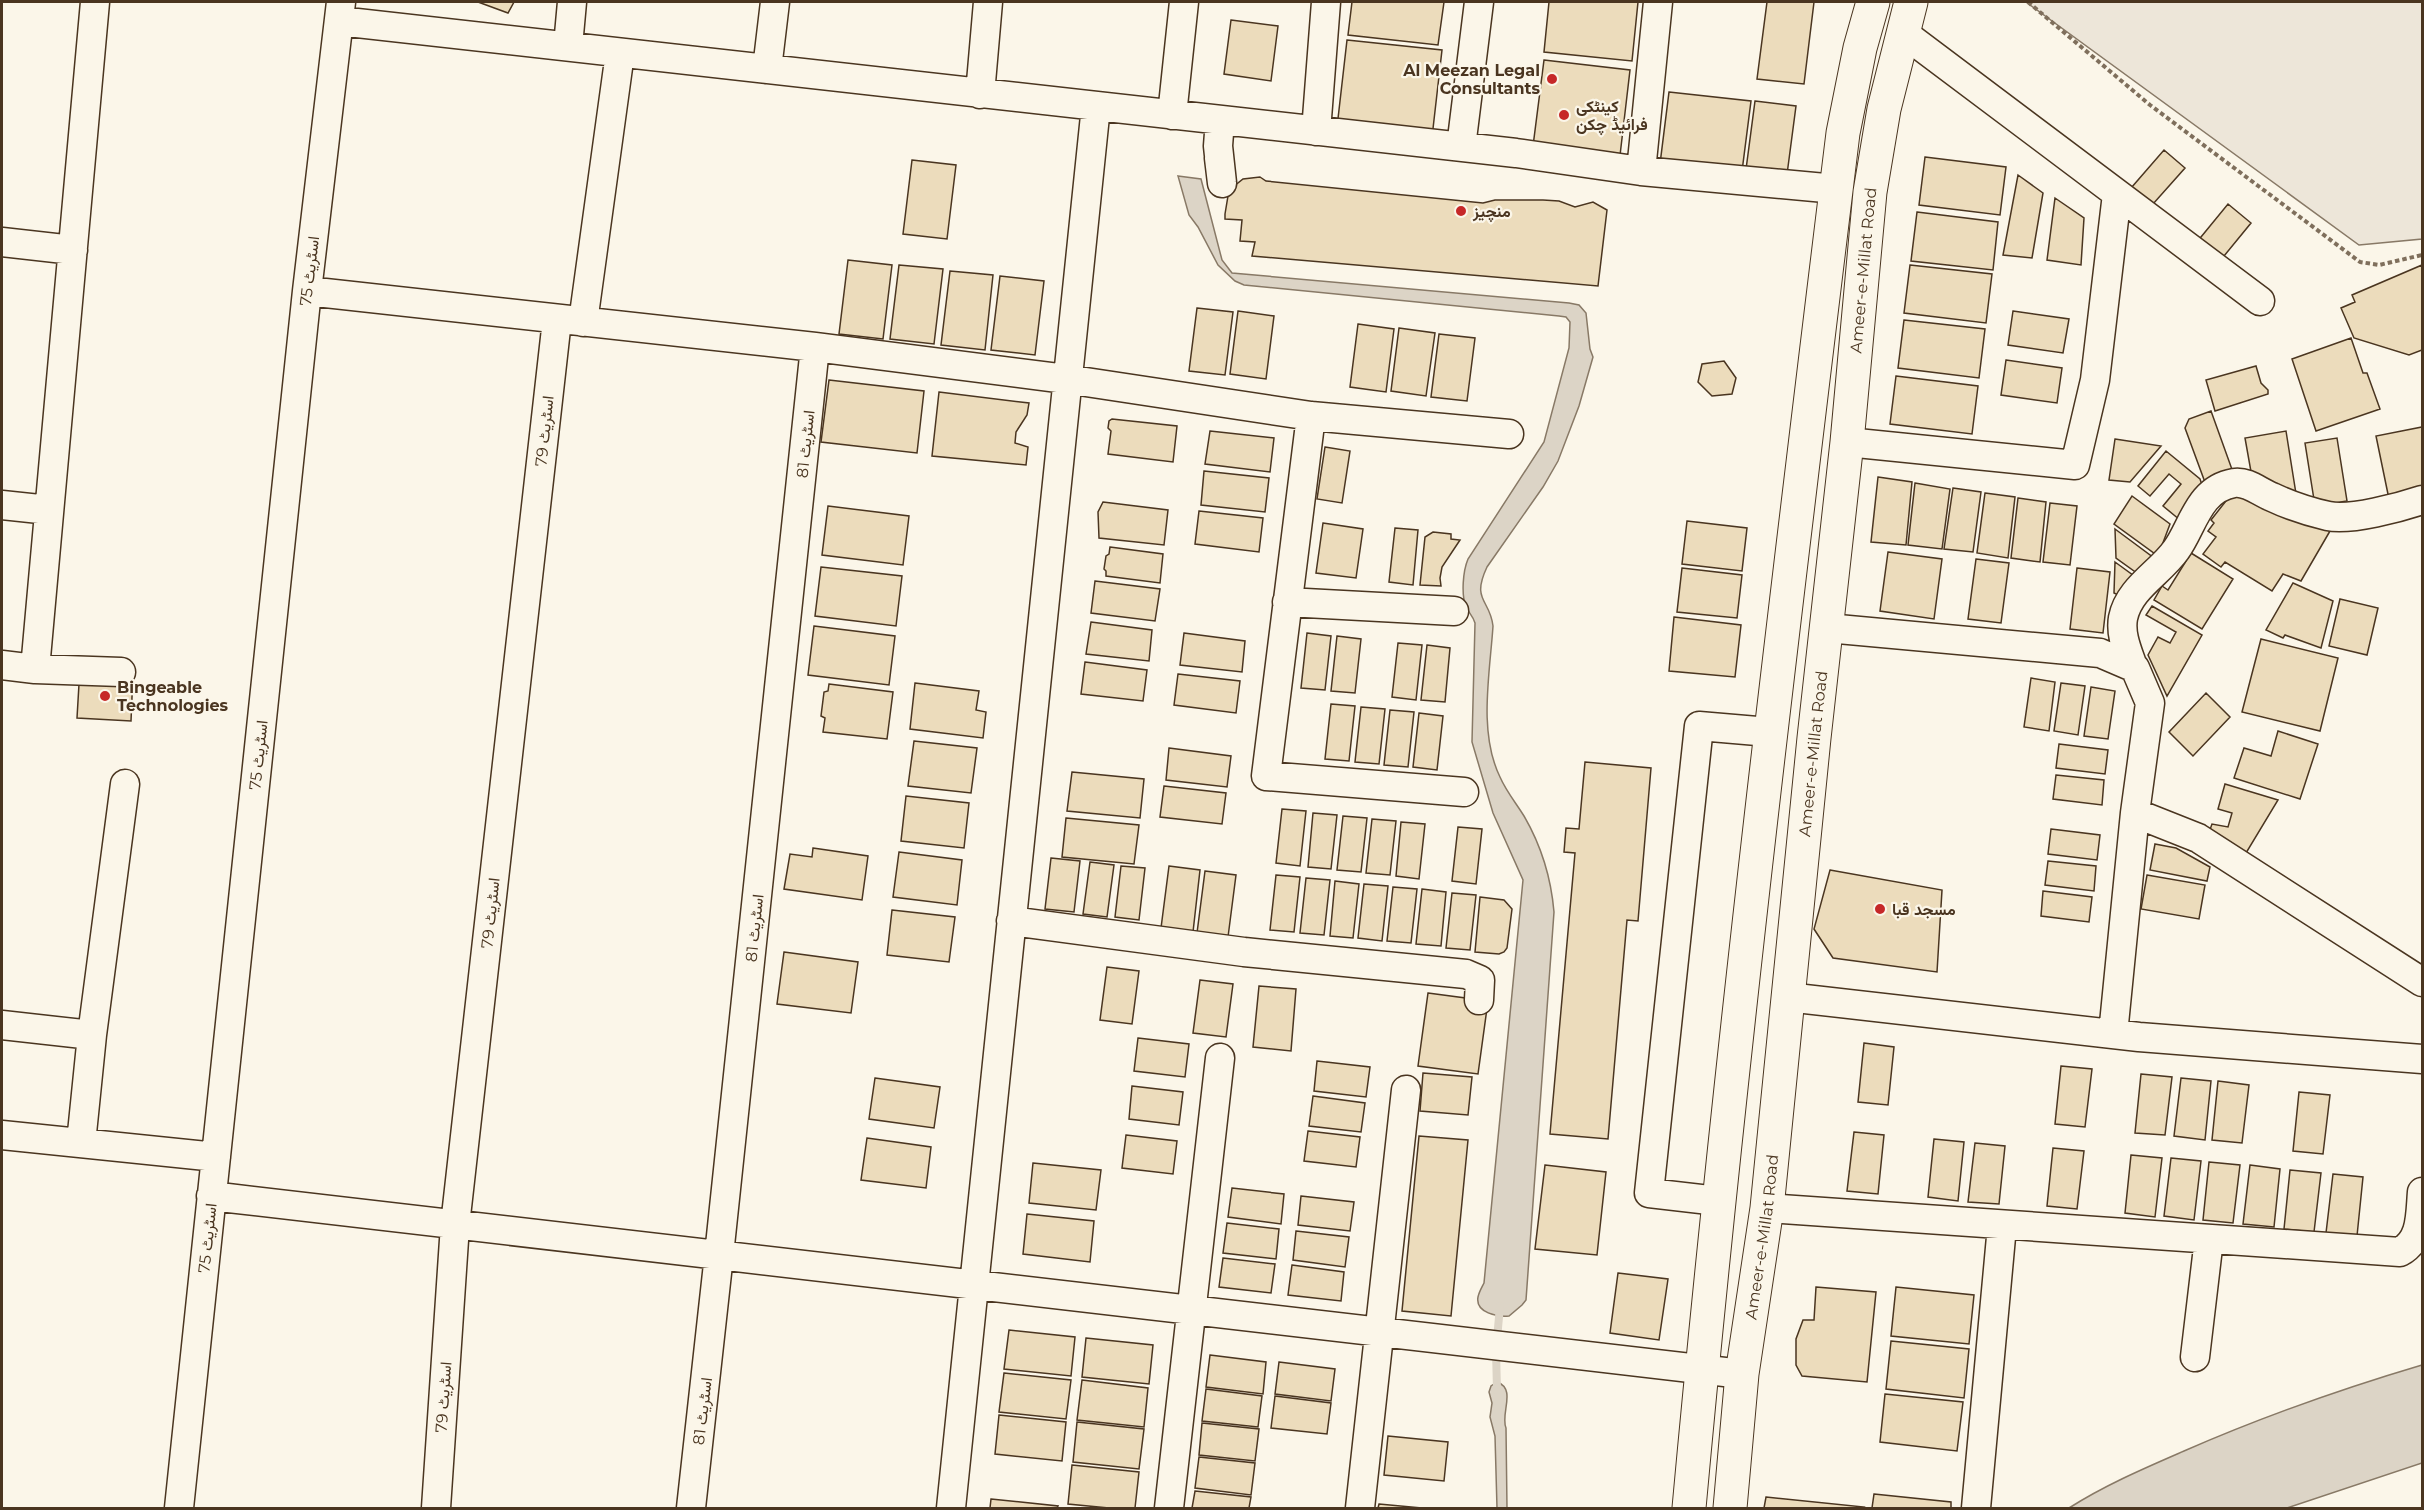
<svg xmlns="http://www.w3.org/2000/svg" width="2424" height="1510" font-family="Montserrat,Vazirmatn,sans-serif">
	<style>
		.green { fill: #ede6d9; stroke: #887966; stroke-width: 1.5 }
		.water { fill: #dcd4c6; stroke: #887966; stroke-width: 1.5 }
		.lines { fill: none; stroke-linecap: round; stroke-linejoin: round }
		.stream { stroke: #dcd4c6; stroke-width: 8 }
		.building { fill: #ecdcbc; stroke: #4a3520; stroke-width: 1.5 }
		.minor-casing { stroke: #4a3520; stroke-width: 31 }
		.major-casing { stroke: #4a3520; stroke-width: 35 }
		.path { stroke: #7f6f5c; stroke-width: 4; stroke-dasharray: 4.5 3; stroke-linecap: butt }
		.minor { stroke: #fbf6e9; stroke-width: 28 }
		.major { stroke: #fbf6e9; stroke-width: 33 }
		.poi-dot { fill: #c62828; stroke: #fbf6e9; stroke-width: 2 }
		.labels { text-anchor: middle; stroke-width: 4.5; stroke-linejoin: round; paint-order: stroke }
		.poi-label { font-size: 16px; font-weight: bold; fill: #4a3520; stroke: #fbf6e9; text-anchor: start }
		.street-label { font-size: 16px; fill: #4a3520; stroke: #fbf6e9 }
	</style>
	<rect width="100%" height="100%" fill="#fbf6e9"/>
	<!-- green -->
	<path class="green" d="M2026,2H2422V239L2359,245Z"/>
	<!-- water -->
	<path class="water" d="M1178,176L1201,179L1222,260L1232,273L1569,303L1579,305L1586,313L1590,349L1593,357L1579,406L1558,461L1543,487L1487,567C1471,601 1490,599 1493,626C1490,673 1478,732 1500,777C1506,791 1516,803 1524,816C1542,847 1551,877 1554,912L1526,1300L1522,1305L1509,1316C1498,1317 1475,1313 1478,1297C1479,1292 1482,1287 1484,1283L1523,880L1493,813L1472,742L1475,623C1473,616 1469,613 1466,607C1461,594 1463,571 1468,559L1544,442L1569,348L1570,322L1566,317L1559,316L1244,285L1235,281L1218,265L1198,227L1189,215Z
		M2422,1365V1463L2287,1508H2069C2105,1485 2145,1468 2184,1451C2262,1417 2341,1389 2422,1365Z
		M1497,1382C1517,1389 1500,1414 1506,1428L1507,1508H1497L1495,1436L1490,1417L1492,1403L1489,1392L1491,1386Z"/>
	<g class="lines">
		<!-- stream -->
		<path class="stream" d="M1497,1339L1500,1306
			M1496,1351L1497,1390"/>
	</g>
	<!-- building -->
	<path class="building" d="M478,2H514L508,13Z
		M1352,2H1444L1438,45L1348,35Z
		M1549,2H1638L1632,61L1544,52Z
		M1767,2H1814L1804,84L1757,79Z
		M1231,20L1278,26L1271,81L1224,74Z
		M1347,40L1442,50L1431,146L1336,136Z
		M1544,60L1630,70L1619,164L1532,154Z
		M1669,92L1751,101L1741,179L1660,164Z
		M1755,101L1796,106L1786,182L1745,177Z
		M2164,150L2185,168L2145,213L2125,195Z
		M1925,157L2006,167L2000,215L1919,205Z
		M912,160L956,165L947,239L903,234Z
		M2018,175L2043,193L2032,258L2003,255Z
		M1260,177L1266,181L1483,203L1495,200H1543L1559,201L1575,207L1593,202L1607,210L1598,286L1252,256L1255,242L1240,241L1242,220L1225,219V214L1228,196L1233,187L1243,179Z
		M2055,198L2084,218L2081,265L2047,260Z
		M2228,204L2251,223L2215,267L2192,248Z
		M1917,212L1998,222L1993,270L1911,261Z
		M848,260L892,265L883,339L839,334Z
		M899,265L943,269L934,344L890,339Z
		M1910,265L1992,274L1986,323L1904,313Z
		M2422,265V350L2409,355L2354,338L2341,308L2355,302L2352,295Z
		M950,271L993,275L985,350L941,345Z
		M1000,276L1044,281L1035,355L991,350Z
		M1197,308L1233,312L1225,375L1189,371Z
		M1238,311L1274,316L1266,379L1230,374Z
		M2013,311L2069,319L2063,353L2008,345Z
		M1904,320L1985,329L1979,378L1898,368Z
		M1358,324L1394,329L1386,392L1350,387Z
		M1399,328L1435,333L1426,396L1391,391Z
		M1439,334L1475,338L1467,401L1431,397Z
		M2351,338L2363,373H2367L2380,409L2316,431L2292,359Z
		M2006,360L2062,368L2057,403L2001,395Z
		M1724,361L1736,378L1732,394L1712,396L1698,382L1702,364Z
		M2256,366L2261,383L2268,390V394L2215,411L2206,380Z
		M1896,376L1978,386L1972,434L1890,424Z
		M829,380L924,391L917,453L821,442Z
		M939,392L1029,403L1027,415L1016,432L1015,443L1028,447L1026,465L932,456Z
		M2211,411L2234,475L2206,485L2185,428L2189,419Z
		M1112,419L1177,426L1173,462L1108,454L1111,431L1108,428L1109,421Z
		M2422,427V492L2389,499L2376,436Z
		M1210,431L1274,438L1270,472L1205,464Z
		M2286,431L2297,500L2253,483L2245,438Z
		M2337,438L2347,501L2315,506L2305,443Z
		M2115,439L2161,446L2130,482L2109,480Z
		M1325,447L1350,451L1342,503L1317,499Z
		M2166,451L2200,479L2203,488L2180,520L2163,506L2181,484L2169,474L2150,496L2138,486Z
		M1204,471L1269,478L1265,512L1201,505Z
		M1878,477L1912,482L1906,545L1871,542Z
		M1915,483L1950,489L1942,549L1908,545Z
		M1953,488L1981,492L1973,552L1944,549Z
		M2233,492L2330,531L2301,581L2283,574L2272,591L2225,562L2221,567L2203,554L2216,537L2208,531L2214,523L2211,520Z
		M1985,493L2015,497L2008,558L1977,553Z
		M2132,496L2170,524L2158,556L2114,524Z
		M2018,498L2046,502L2040,562L2011,558Z
		M1103,502L1168,510L1164,545L1099,538L1098,512Z
		M2050,503L2077,506L2070,565L2043,562Z
		M828,506L909,516L903,565L822,555Z
		M1199,511L1263,518L1259,552L1195,544Z
		M1687,521L1747,528L1742,571L1682,564Z
		M1323,523L1363,529L1356,578L1316,573Z
		M1395,528L1418,530L1413,585L1389,582Z
		M2115,529L2154,558L2141,576L2116,558Z
		M1433,532L1451,534V539L1460,540L1442,567L1440,578L1441,586L1420,585L1425,537Z
		M1110,547L1163,554L1160,583L1106,576V571L1104,569L1106,556L1109,554Z
		M1888,552L1942,559L1934,619L1880,611Z
		M2191,553L2233,579L2202,629L2154,600L2162,586L2168,590Z
		M1976,559L2009,563L2001,623L1968,619Z
		M2115,562L2141,581L2127,599L2114,593Z
		M821,567L902,576L896,626L815,616Z
		M1682,568L1742,575L1737,618L1677,612Z
		M2077,568L2110,572L2103,633L2070,629Z
		M1095,581L1160,589L1155,621L1091,613Z
		M2293,583L2333,601L2321,648L2285,635L2283,638L2266,630Z
		M2340,599L2378,608L2367,655L2329,646Z
		M2152,606L2202,635L2167,696L2148,655L2158,637L2170,643L2176,632L2146,615Z
		M1674,617L1741,625L1735,677L1669,671Z
		M1091,622L1152,630L1149,661L1086,654Z
		M814,626L895,636L889,685L808,675Z
		M1184,633L1245,641L1242,672L1180,665Z
		M1307,633L1331,636L1325,690L1301,688Z
		M1337,636L1361,639L1355,693L1331,691Z
		M2261,639L2338,658L2320,731L2242,712Z
		M1398,643L1422,645L1416,700L1392,697Z
		M1427,645L1450,648L1445,702L1421,700Z
		M1085,662L1147,670L1143,701L1081,694Z
		M80,667L133,673L131,721L77,718Z
		M1178,674L1240,681L1236,713L1174,705Z
		M2031,678L2055,682L2049,731L2024,727Z
		M915,683L979,691L976,710L986,712L983,738L910,729Z
		M2061,683L2085,686L2078,735L2054,731Z
		M829,684L893,692L887,739L823,732L825,718L821,716L824,692L828,691Z
		M2091,687L2115,691L2108,739L2084,736Z
		M2206,693L2230,717L2193,756L2169,732Z
		M1331,704L1355,706L1349,761L1325,759Z
		M1361,707L1385,709L1379,764L1355,762Z
		M1390,710L1414,712L1408,767L1384,765Z
		M1419,713L1443,716L1437,770L1413,767Z
		M2278,731L2318,744L2300,799L2234,778L2244,748L2271,756Z
		M914,741L977,748L971,793L908,786Z
		M2059,744L2108,750L2105,774L2056,768Z
		M1169,748L1231,756L1227,787L1166,780Z
		M1585,762L1651,768L1638,921L1627,920L1608,1139L1550,1134L1575,853L1564,852L1566,828L1579,829Z
		M1072,772L1144,779L1140,818L1067,811Z
		M2056,775L2104,780L2102,805L2053,799Z
		M2225,784L2278,800L2240,863L2204,846L2212,824L2228,827L2232,813L2218,809Z
		M1164,786L1226,793L1222,824L1160,817Z
		M906,796L969,803L964,848L901,841Z
		M1282,809L1306,811L1300,866L1276,863Z
		M1313,813L1337,815L1331,869L1308,867Z
		M1343,816L1367,818L1361,872L1337,870Z
		M1066,818L1139,825L1134,864L1062,857Z
		M1372,819L1396,821L1390,875L1366,873Z
		M1401,822L1425,824L1419,879L1396,876Z
		M1458,827L1482,829L1476,884L1452,881Z
		M2051,829L2100,835L2097,860L2048,854Z
		M2155,844L2176,848L2210,867L2207,881L2150,870Z
		M813,848L868,856L862,900L784,889L790,854L812,857Z
		M899,852L962,860L957,905L893,897Z
		M1051,858L1080,861L1074,912L1045,909Z
		M2048,861L2096,866L2094,891L2045,885Z
		M1090,862L1114,865L1107,917L1083,914Z
		M1121,866L1145,868L1139,920L1115,917Z
		M1169,866L1200,870L1193,932L1161,928Z
		M1830,870L1942,890L1937,972L1833,958L1814,929Z
		M1205,871L1236,875L1228,937L1197,933Z
		M1276,875L1300,877L1294,932L1270,930Z
		M2147,875L2205,885L2199,919L2141,909Z
		M1306,878L1330,880L1324,935L1300,933Z
		M1335,881L1359,884L1353,938L1330,936Z
		M1364,884L1388,886L1382,941L1358,938Z
		M1393,887L1417,889L1411,943L1387,941Z
		M1422,889L1446,892L1441,946L1416,944Z
		M2043,891L2092,897L2089,922L2041,916Z
		M1452,893L1476,895L1470,950L1446,948Z
		M1480,897L1504,900L1512,909L1507,948L1504,952L1499,954L1475,952Z
		M892,910L955,917L949,962L887,955Z
		M784,952L858,962L851,1013L777,1004Z
		M1107,967L1139,971L1132,1024L1100,1020Z
		M1200,980L1233,984L1226,1037L1193,1033Z
		M1259,986L1296,989L1291,1051L1253,1047Z
		M1428,993L1488,1001L1478,1074L1418,1066Z
		M1138,1038L1189,1044L1185,1077L1134,1071Z
		M1864,1043L1894,1047L1888,1105L1858,1102Z
		M1317,1061L1370,1067L1366,1097L1314,1091Z
		M2061,1066L2092,1069L2085,1127L2055,1124Z
		M1423,1073L1472,1077L1468,1115L1420,1111Z
		M2141,1074L2172,1077L2165,1135L2135,1133Z
		M875,1078L940,1087L934,1128L869,1119Z
		M2181,1078L2211,1081L2205,1140L2174,1136Z
		M2218,1081L2249,1085L2242,1143L2212,1140Z
		M1132,1086L1183,1092L1179,1125L1129,1119Z
		M2299,1092L2330,1095L2323,1154L2293,1151Z
		M1313,1096L1365,1103L1361,1132L1309,1126Z
		M1308,1131L1360,1137L1356,1167L1304,1161Z
		M1854,1132L1884,1135L1878,1194L1847,1191Z
		M1126,1135L1177,1141L1173,1174L1122,1168Z
		M1419,1136L1468,1140L1451,1316L1402,1311Z
		M867,1138L931,1147L926,1188L861,1180Z
		M1934,1139L1964,1142L1958,1201L1928,1197Z
		M1975,1143L2005,1146L1999,1204L1968,1202Z
		M2053,1148L2084,1151L2077,1209L2047,1206Z
		M2131,1155L2162,1158L2155,1217L2125,1213Z
		M2171,1158L2201,1161L2194,1220L2164,1216Z
		M2209,1162L2240,1165L2233,1223L2203,1220Z
		M1033,1163L1101,1170L1096,1210L1029,1203Z
		M1545,1165L1606,1172L1597,1255L1535,1249Z
		M2250,1165L2280,1169L2274,1227L2243,1224Z
		M2290,1170L2321,1173L2314,1232L2284,1229Z
		M2333,1174L2363,1177L2357,1236L2326,1233Z
		M1232,1188L1284,1194L1281,1224L1228,1217Z
		M1301,1196L1354,1202L1350,1231L1298,1225Z
		M1027,1214L1094,1221L1090,1262L1023,1254Z
		M1227,1223L1279,1229L1276,1259L1223,1253Z
		M1296,1231L1349,1237L1345,1267L1293,1260Z
		M1223,1258L1275,1264L1271,1293L1219,1287Z
		M1292,1265L1344,1272L1341,1301L1288,1295Z
		M1618,1273L1668,1279L1659,1340L1610,1333Z
		M1816,1287L1876,1292L1867,1382L1802,1376L1796,1365V1339L1803,1320H1814Z
		M1896,1287L1974,1295L1969,1344L1891,1336Z
		M1009,1330L1075,1337L1071,1376L1004,1369Z
		M1086,1338L1153,1345L1149,1384L1082,1377Z
		M1891,1341L1969,1349L1964,1398L1886,1389Z
		M1210,1355L1266,1362L1263,1394L1206,1387Z
		M1279,1362L1335,1369L1331,1401L1275,1394Z
		M1004,1373L1071,1380L1066,1419L999,1412Z
		M1082,1380L1148,1388L1144,1427L1077,1420Z
		M1206,1389L1262,1396L1258,1427L1202,1421Z
		M1885,1394L1963,1402L1957,1451L1880,1442Z
		M1275,1396L1331,1403L1327,1434L1271,1428Z
		M999,1415L1066,1422L1062,1461L995,1454Z
		M1077,1422L1144,1429L1139,1469L1073,1462Z
		M1202,1423L1259,1429L1255,1461L1199,1455Z
		M1388,1436L1448,1442L1444,1481L1384,1475Z
		M1199,1457L1255,1463L1251,1495L1195,1488Z
		M1072,1465L1139,1472L1135,1508H1109L1068,1504Z
		M1195,1491L1251,1497L1249,1508H1192Z
		M1874,1494L1951,1502V1508H1872Z
		M1766,1497L1864,1507L1863,1508H1764Z
		M991,1499L1058,1506L1057,1508H990Z
		M1379,1504L1422,1508H1378Z"/>
	<g class="lines">
		<defs>
			<path id="minor" d="M339,21L1516,153L1641,171L1836,189
				M1902,32L2260,301
				M568,46L572,2
				M767,69L775,2
				M980,94L988,2
				M1172,115L1184,2
				M1316,131L1326,2
				M1461,147L1479,2
				M1219,158L1222,183L1218,146L1220,120
				M1641,171L1658,2
				M2,242L73,250
				M307,291L815,347L1066,379L1311,416L1509,434
				M583,322L620,53
				M1311,416L1266,776L1464,792
				M1847,442L2075,465L2095,380L2117,194
				M2,505L49,510
				M1287,602L1454,611
				M1827,628L2100,653L2135,668L2150,703L2135,813L2113,1034
				M2,665L35,669L121,672
				M2133,667C2128,652 2120,635 2123,618C2129,588 2160,573 2176,550C2193,527 2198,489 2234,483C2248,481 2259,492 2272,497C2289,505 2310,512 2328,516C2350,521 2401,507 2422,500
				M35,669L95,2
				M2135,813L2198,838L2422,982
				M1011,921L1244,952L1466,974L1480,980L1479,1000
				M1787,997L2139,1037L2422,1059
				M2,1025L92,1035L81,1143
				M92,1035L125,784
				M2,1135L216,1157
				M211,1196L1742,1374
				M1718,1201L1649,1193L1699,726L1769,732
				M1767,1208L2400,1252C2422,1240 2420,1215 2422,1192
				M2195,1357L2209,1239
				M179,1508L307,291L341,2
				M436,1508L455,1225L557,320
				M691,1508L719,1255L815,347
				M951,1508L1096,106
				M1169,1508L1220,1058
				M1360,1508L1406,1090
				M1976,1508L2002,1226"/>
			<g id="major">
				<path d="M1689,1508C1731,1049 1787,591 1843,133L1860,48L1873,2"/>
				<path id="s1" d="M1730,1508L1742,1374L1767,1208L1814,738L1847,442L1870,192L1884,109L1911,2"/>
			</g>
		</defs>
		<!-- minor casing -->
		<use href="#minor" class="minor-casing"/>
		<!-- major casing -->
		<use href="#major" class="major-casing"/>
		<!-- path -->
		<path class="path" d="M2028,2L2150,105L2360,262L2379,265L2422,255"/>
		<!-- minor -->
		<use href="#minor" class="minor"/>
		<!-- major -->
		<use href="#major" class="major"/>
	</g>
	<!-- markers -->
	<g class="poi-dot">
		<circle cx="1552" cy="79" r="6"/>
		<circle cx="1564" cy="115" r="6"/>
		<circle cx="1461" cy="211" r="6"/>
		<circle cx="105" cy="696" r="6"/>
		<circle cx="1880" cy="909" r="6"/>
	</g>
	<g class="labels">
		<!-- poi labels -->
		<g class="poi-label">
			<text x="1540" y="76" text-anchor="end">Al Meezan Legal<tspan x="1540" dy="18">Consultants</tspan></text>
			<text x="1576" y="112">کینٹکی<tspan x="1576" dy="18">فرائیڈ چکن</tspan></text>
			<text x="1473" y="217">منچیز</text>
			<text x="117" y="693">Bingeable<tspan x="117" dy="18">Technologies</tspan></text>
			<text x="1892" y="915">مسجد قبا</text>
		</g>
		<!-- street labels -->
		<g class="street-label">
			<text dy="6" stroke="none"><textPath href="#s1" startOffset="1245">Ameer-e-Millat Road</textPath></text>
			<text transform="translate(309 271) rotate(-83)" y="6">اسٹریٹ 75</text>
			<text transform="translate(544 431) rotate(-84)" y="6">اسٹریٹ 79</text>
			<text transform="translate(805 444) rotate(-84)" y="6">اسٹریٹ 81</text>
			<text dy="6" stroke="none"><textPath href="#s1" startOffset="759">Ameer-e-Millat Road</textPath></text>
			<text transform="translate(258 755) rotate(-84)" y="6">اسٹریٹ 75</text>
			<text transform="translate(490 913) rotate(-84)" y="6">اسٹریٹ 79</text>
			<text transform="translate(754 928) rotate(-84)" y="6">اسٹریٹ 81</text>
			<text dy="6" stroke="none"><textPath href="#s1" startOffset="273">Ameer-e-Millat Road</textPath></text>
			<text transform="translate(207 1238) rotate(-84)" y="6">اسٹریٹ 75</text>
			<text transform="translate(443 1397) rotate(-86)" y="6">اسٹریٹ 79</text>
			<text transform="translate(702 1411) rotate(-83)" y="6">اسٹریٹ 81</text>
		</g>
	</g>
	<!-- border -->
	<rect width="2424" height="1510" fill="none" stroke="#4a3520" stroke-width="6"/>
</svg>
